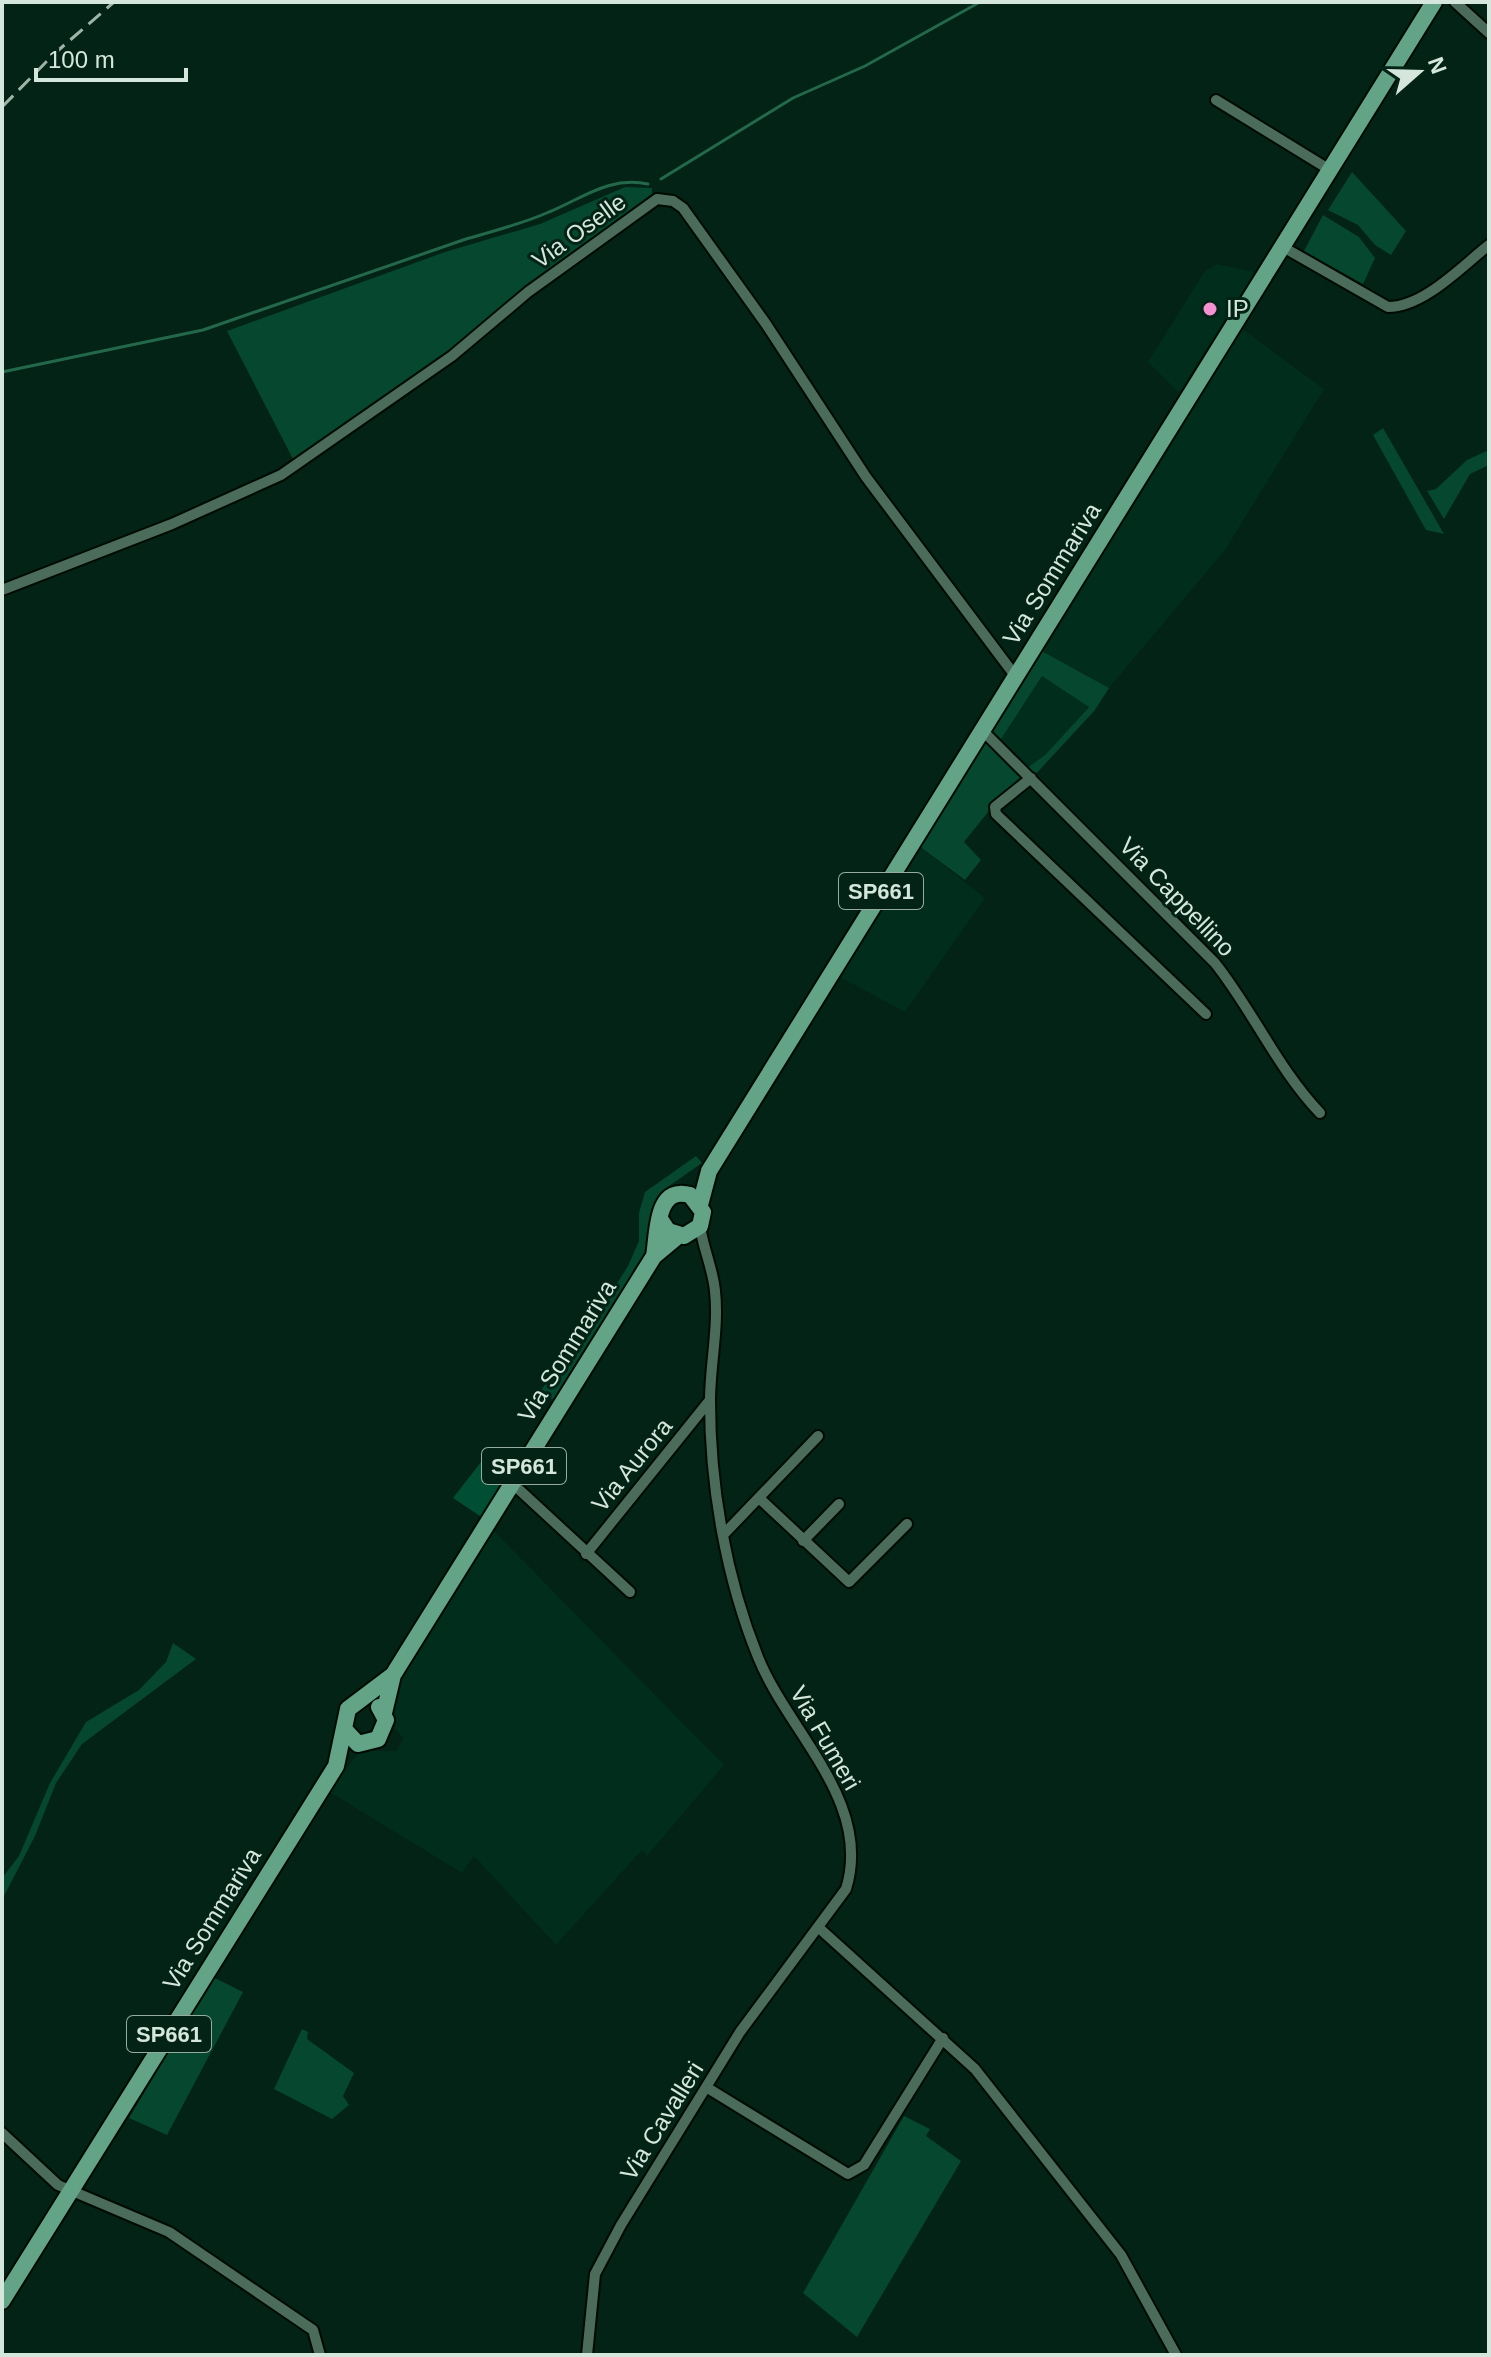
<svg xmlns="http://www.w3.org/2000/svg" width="1491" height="2357" font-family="Helvetica,sans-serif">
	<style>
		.built { fill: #012d1d }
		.green { fill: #05472f }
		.forest { fill: #004f34 }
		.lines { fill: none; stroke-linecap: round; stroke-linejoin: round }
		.stream { stroke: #24684b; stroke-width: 3 }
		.minor-casing { stroke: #000b03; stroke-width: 14 }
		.primary-casing { stroke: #000b03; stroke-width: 20 }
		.minor { stroke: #4b6c5b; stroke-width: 10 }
		.primary { stroke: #62a485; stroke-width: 16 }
		.rail { stroke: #9fb4a9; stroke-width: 3; stroke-dasharray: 16 8; stroke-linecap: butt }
		.poi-dot { fill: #f590d1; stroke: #022315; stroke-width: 3 }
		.labels { text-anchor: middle; stroke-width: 6; stroke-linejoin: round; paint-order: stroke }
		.shield { fill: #022315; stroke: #96aca1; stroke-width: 2 }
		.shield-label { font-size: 22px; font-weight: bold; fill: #d5e7dd }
		.street-label { font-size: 24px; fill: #d5e7dd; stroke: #022315 }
		.poi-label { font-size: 24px; fill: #d5e7dd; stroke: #022315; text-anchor: start }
	</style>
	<rect width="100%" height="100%" fill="#022315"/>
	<!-- built -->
	<path class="built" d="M1217,264L1255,272L1179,393L1148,362L1204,272Z
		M1240,327L1324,389L1225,550L1109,688L1040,650Z
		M1042,676L1089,706L1045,755L1027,768L1001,739Z
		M919,846L985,898L905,1012L838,976Z
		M491,1528L724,1765L647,1856L642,1850L556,1945L474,1856L462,1873L328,1791L360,1751H396L403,1738L392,1725L389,1708L393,1693L410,1659Z"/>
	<!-- green -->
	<path class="green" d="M1352,172L1406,231L1391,255L1375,245L1358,225L1328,210Z
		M625,187L652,188V194L449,353L294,461L227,331L445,252L540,224Z
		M1323,215L1359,237L1375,258L1363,284L1304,251Z
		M1383,428L1444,534L1426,530L1373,435Z
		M1489,450V465L1470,474L1444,519L1427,491L1436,489L1467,460Z
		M1040,650L1109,688L1095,710L1034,776L1027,768L1045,755L1089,707L1042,676L1001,739L991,730Z
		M984,741L1023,777L1000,797L964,842L981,860L965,880L919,846Z
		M696,1156L702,1163L662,1191L651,1210L652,1234L644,1261L555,1401L540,1391L579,1344L628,1266L639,1241V1213L645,1192Z
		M173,1643L196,1659L82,1744L56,1783L35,1836L2,1900V1878L19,1856L50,1783L86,1722L139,1690L166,1662Z
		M213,1977L243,1992L167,2135L129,2118Z
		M302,2029L308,2032L307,2039L354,2073L343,2096L349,2105L332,2119L274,2089Z
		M904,2116L930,2129L926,2136L961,2161L857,2337L803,2293Z"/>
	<!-- forest -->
	<path class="forest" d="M485,1457L509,1477L483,1518L453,1498Z"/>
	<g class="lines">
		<!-- stream -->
		<path class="stream" d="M661,179L793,98L865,66L980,2
			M2,372L203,330L466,239C494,231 522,224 549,212C583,198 609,176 648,184"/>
		<defs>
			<path id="minor" d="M1455,2L1489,33
				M1216,100L1330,170
				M1283,247L1388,307C1424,307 1462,266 1489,245
				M2,590L172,524L281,475L452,356L528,292L657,199L673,201L683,208L766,324L866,477L1016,677
				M981,729L1215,963C1253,1011 1278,1069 1320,1113
				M1031,778L995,807L996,814L1206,1014
				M513,1484L630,1592
				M759,1498L849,1582L907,1524
				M724,1534L818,1436
				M803,1541L839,1504
				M586,1554L710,1400
				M818,1927L975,2069L1121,2255L1176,2355
				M706,2087L848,2174L864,2165L943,2038
				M2,2133L58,2185L169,2232L313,2330L320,2355
				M587,2355L595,2274L621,2225L740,2032L846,1889C873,1802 788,1732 758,1657C726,1578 710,1486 710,1401C710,1365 719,1327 715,1291C713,1269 703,1248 700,1226"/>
			<path id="primary" d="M700,1205L709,1171L1434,2
				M654,1256C658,1234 655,1185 690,1195L703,1212L700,1226L684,1236L668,1231L660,1219
				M384,1713L393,1675L654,1256L678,1236
				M344,1729L358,1744L378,1739L386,1720L379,1707
				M2,2301L336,1766L348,1709L393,1675"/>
		</defs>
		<!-- minor casing -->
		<use href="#minor" class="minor-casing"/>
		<!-- primary casing -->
		<use href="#primary" class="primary-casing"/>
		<!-- minor -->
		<use href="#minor" class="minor"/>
		<!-- primary -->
		<use href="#primary" class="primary"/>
		<!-- rail -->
		<path class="rail" d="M2,107L54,54L114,2"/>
	</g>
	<!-- markers -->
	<circle class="poi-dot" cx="1210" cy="309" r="8"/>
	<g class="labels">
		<!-- shield labels -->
		<g class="shield">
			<rect x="839" y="873" width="84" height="36" rx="6"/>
			<rect x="482" y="1448" width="84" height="36" rx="6"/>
			<rect x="127" y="2016" width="84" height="36" rx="6"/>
		</g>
		<g class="shield-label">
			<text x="881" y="899">SP661</text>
			<text x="524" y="1474">SP661</text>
			<text x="169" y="2042">SP661</text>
		</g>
		<!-- street labels -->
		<g class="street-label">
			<text transform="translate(579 231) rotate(-36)" y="8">Via Oselle</text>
			<text transform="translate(1052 574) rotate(-58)" y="8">Via Sommariva</text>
			<text transform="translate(1177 897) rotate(46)" y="8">Via Cappellino</text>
			<text transform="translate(567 1351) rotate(-58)" y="8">Via Sommariva</text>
			<text transform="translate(632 1465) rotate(-51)" y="8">Via Aurora</text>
			<text transform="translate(825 1738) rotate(60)" y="8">Via Fumeri</text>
			<text transform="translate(212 1919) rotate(-58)" y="8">Via Sommariva</text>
			<text transform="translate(662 2121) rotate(-58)" y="8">Via Cavalleri</text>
		</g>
		<!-- poi labels -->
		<g class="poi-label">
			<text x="1226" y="317">IP</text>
		</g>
	</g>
	<!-- border -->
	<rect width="1491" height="2357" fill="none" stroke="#d5e7dd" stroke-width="8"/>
	<!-- north arrow -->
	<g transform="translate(1419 72) rotate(70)" stroke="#022315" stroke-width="6" paint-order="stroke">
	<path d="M0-6L14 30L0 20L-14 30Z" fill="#d5e7dd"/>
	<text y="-12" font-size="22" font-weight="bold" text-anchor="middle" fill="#d5e7dd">N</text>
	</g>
	<!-- scale -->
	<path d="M36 68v12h150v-12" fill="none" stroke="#d5e7dd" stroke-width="4"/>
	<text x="48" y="68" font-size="24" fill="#d5e7dd" stroke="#022315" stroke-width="6" paint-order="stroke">100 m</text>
</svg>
